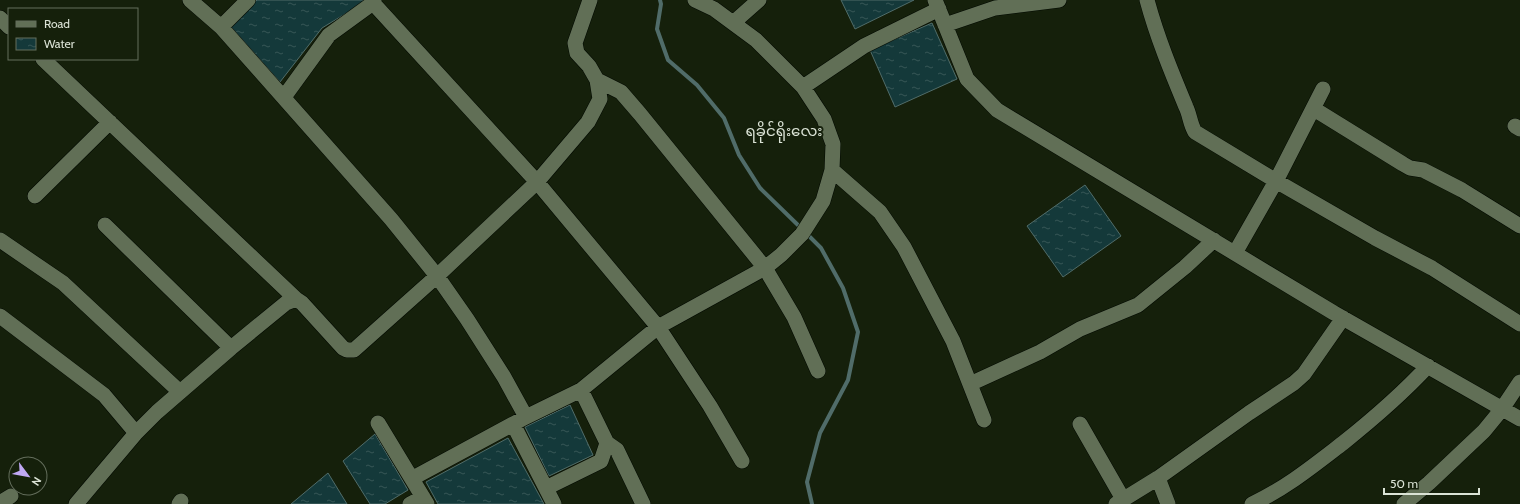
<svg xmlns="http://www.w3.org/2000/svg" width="1520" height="504" font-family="Cabin,'Noto Sans Myanmar',sans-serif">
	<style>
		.water { fill: url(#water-ripples); stroke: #506c69 }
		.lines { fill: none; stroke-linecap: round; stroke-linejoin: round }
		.stream { stroke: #506c69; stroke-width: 4 }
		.street-casing { stroke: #020900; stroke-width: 16 }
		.street { stroke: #616f56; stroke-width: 15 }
		.labels { text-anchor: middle; stroke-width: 4; stroke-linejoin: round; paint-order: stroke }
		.quarter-label { font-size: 15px; fill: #dbe3d6; stroke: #15200b }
	</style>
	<defs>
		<pattern id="water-ripples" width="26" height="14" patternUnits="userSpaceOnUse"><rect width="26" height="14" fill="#14393a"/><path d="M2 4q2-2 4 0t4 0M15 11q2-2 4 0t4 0" fill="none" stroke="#365656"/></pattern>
	</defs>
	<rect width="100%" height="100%" fill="#15200b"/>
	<!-- water -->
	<path class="water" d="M257,0H368L322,28L280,82L231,27Z
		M841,0H914L855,29Z
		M932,23L957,79L895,107L870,50Z
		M1085,185L1121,236L1063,277L1027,226Z
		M570,405L593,455L549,476L525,427Z
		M375,434L408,490L385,504H370L343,461Z
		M508,438L544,504H438L426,482Z
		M328,473L347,504H291Z"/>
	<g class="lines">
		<!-- stream -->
		<path class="stream" d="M660,0L661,4L657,29L668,60L697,85L724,118L739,155L760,188L801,228
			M806,233L821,248L843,288L858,332L848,380L820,433L807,482L812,504"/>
		<defs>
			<path id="street" d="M190,0L221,27L391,219L437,276L467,319L504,377L526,417
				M935,0L967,79L997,110L1334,313L1520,419
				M1147,0C1157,37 1171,71 1186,107C1190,115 1190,124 1195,132L1276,181L1375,238L1432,268L1520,324
				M373,3L537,182L658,327L710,406L742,461
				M0,18L9,27
				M733,23L759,0
				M945,25L995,8L1059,0
				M221,27L248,0
				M43,59L296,299
				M597,80L621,92L640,114L765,268L794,317L818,371
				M803,87L864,46L939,9
				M284,97L329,35L373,3L374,0
				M1314,109L1403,164L1410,168L1423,170L1462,190L1520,226
				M1515,126L1520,129
				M832,170L880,212L904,247L953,341L984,420
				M35,196L110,122
				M105,225L231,348
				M0,240L63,283L180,392
				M1235,253L1276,181L1323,89
				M0,316L104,395L136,433
				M970,384L1040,352L1080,329L1138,305L1185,267L1214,240
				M581,390L607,443L617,450L643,504
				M378,423L427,504
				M513,424L554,504
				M1080,424L1123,499
				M413,478L526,417L581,390L658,327L765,268L781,255L802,234L823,201L832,170L833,144L824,119L803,87L756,40L714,9L695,0
				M1158,478L1168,504
				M546,488L601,461L607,443
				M0,503L11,496
				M76,504L136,433L157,412L231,348L286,303L296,299L302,303L343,348L347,350H354L437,276L537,182L588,122L600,99L597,80L589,66L577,53L575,43L590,0
				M179,504L181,501
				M410,504L423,497
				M1116,504L1158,478L1249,413L1294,383L1304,374L1343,318
				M1252,504C1286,488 1313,466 1343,443C1373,419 1402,394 1428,366
				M1404,504L1429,483L1484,431L1502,409L1520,382"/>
		</defs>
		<!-- street casing -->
		<use href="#street" class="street-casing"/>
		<!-- street -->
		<use href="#street" class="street"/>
	</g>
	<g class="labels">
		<!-- quarter labels -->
		<g class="quarter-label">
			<text x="784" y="136">ရခိုင်ရိုးလေး</text>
		</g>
	</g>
	<!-- legend -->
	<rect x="8" y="8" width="130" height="52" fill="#15200b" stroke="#646e5c"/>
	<rect x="16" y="21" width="20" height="6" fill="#616f56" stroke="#646e5c"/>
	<text x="44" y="28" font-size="12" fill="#dbe3d6">Road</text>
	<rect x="16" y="38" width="20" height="12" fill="url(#water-ripples)" stroke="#646e5c"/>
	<text x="44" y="48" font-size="12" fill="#dbe3d6">Water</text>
	<!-- north arrow -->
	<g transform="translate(28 476) rotate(122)"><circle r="19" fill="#15200b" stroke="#646e5c"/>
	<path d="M0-3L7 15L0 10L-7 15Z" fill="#c0a8f4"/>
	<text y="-6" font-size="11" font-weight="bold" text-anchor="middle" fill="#dbe3d6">N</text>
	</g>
	<!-- scale -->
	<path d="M1384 488v6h95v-6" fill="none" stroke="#dbe3d6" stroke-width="2"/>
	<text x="1390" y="488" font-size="12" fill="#dbe3d6" stroke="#15200b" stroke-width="3" paint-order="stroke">50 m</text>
</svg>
